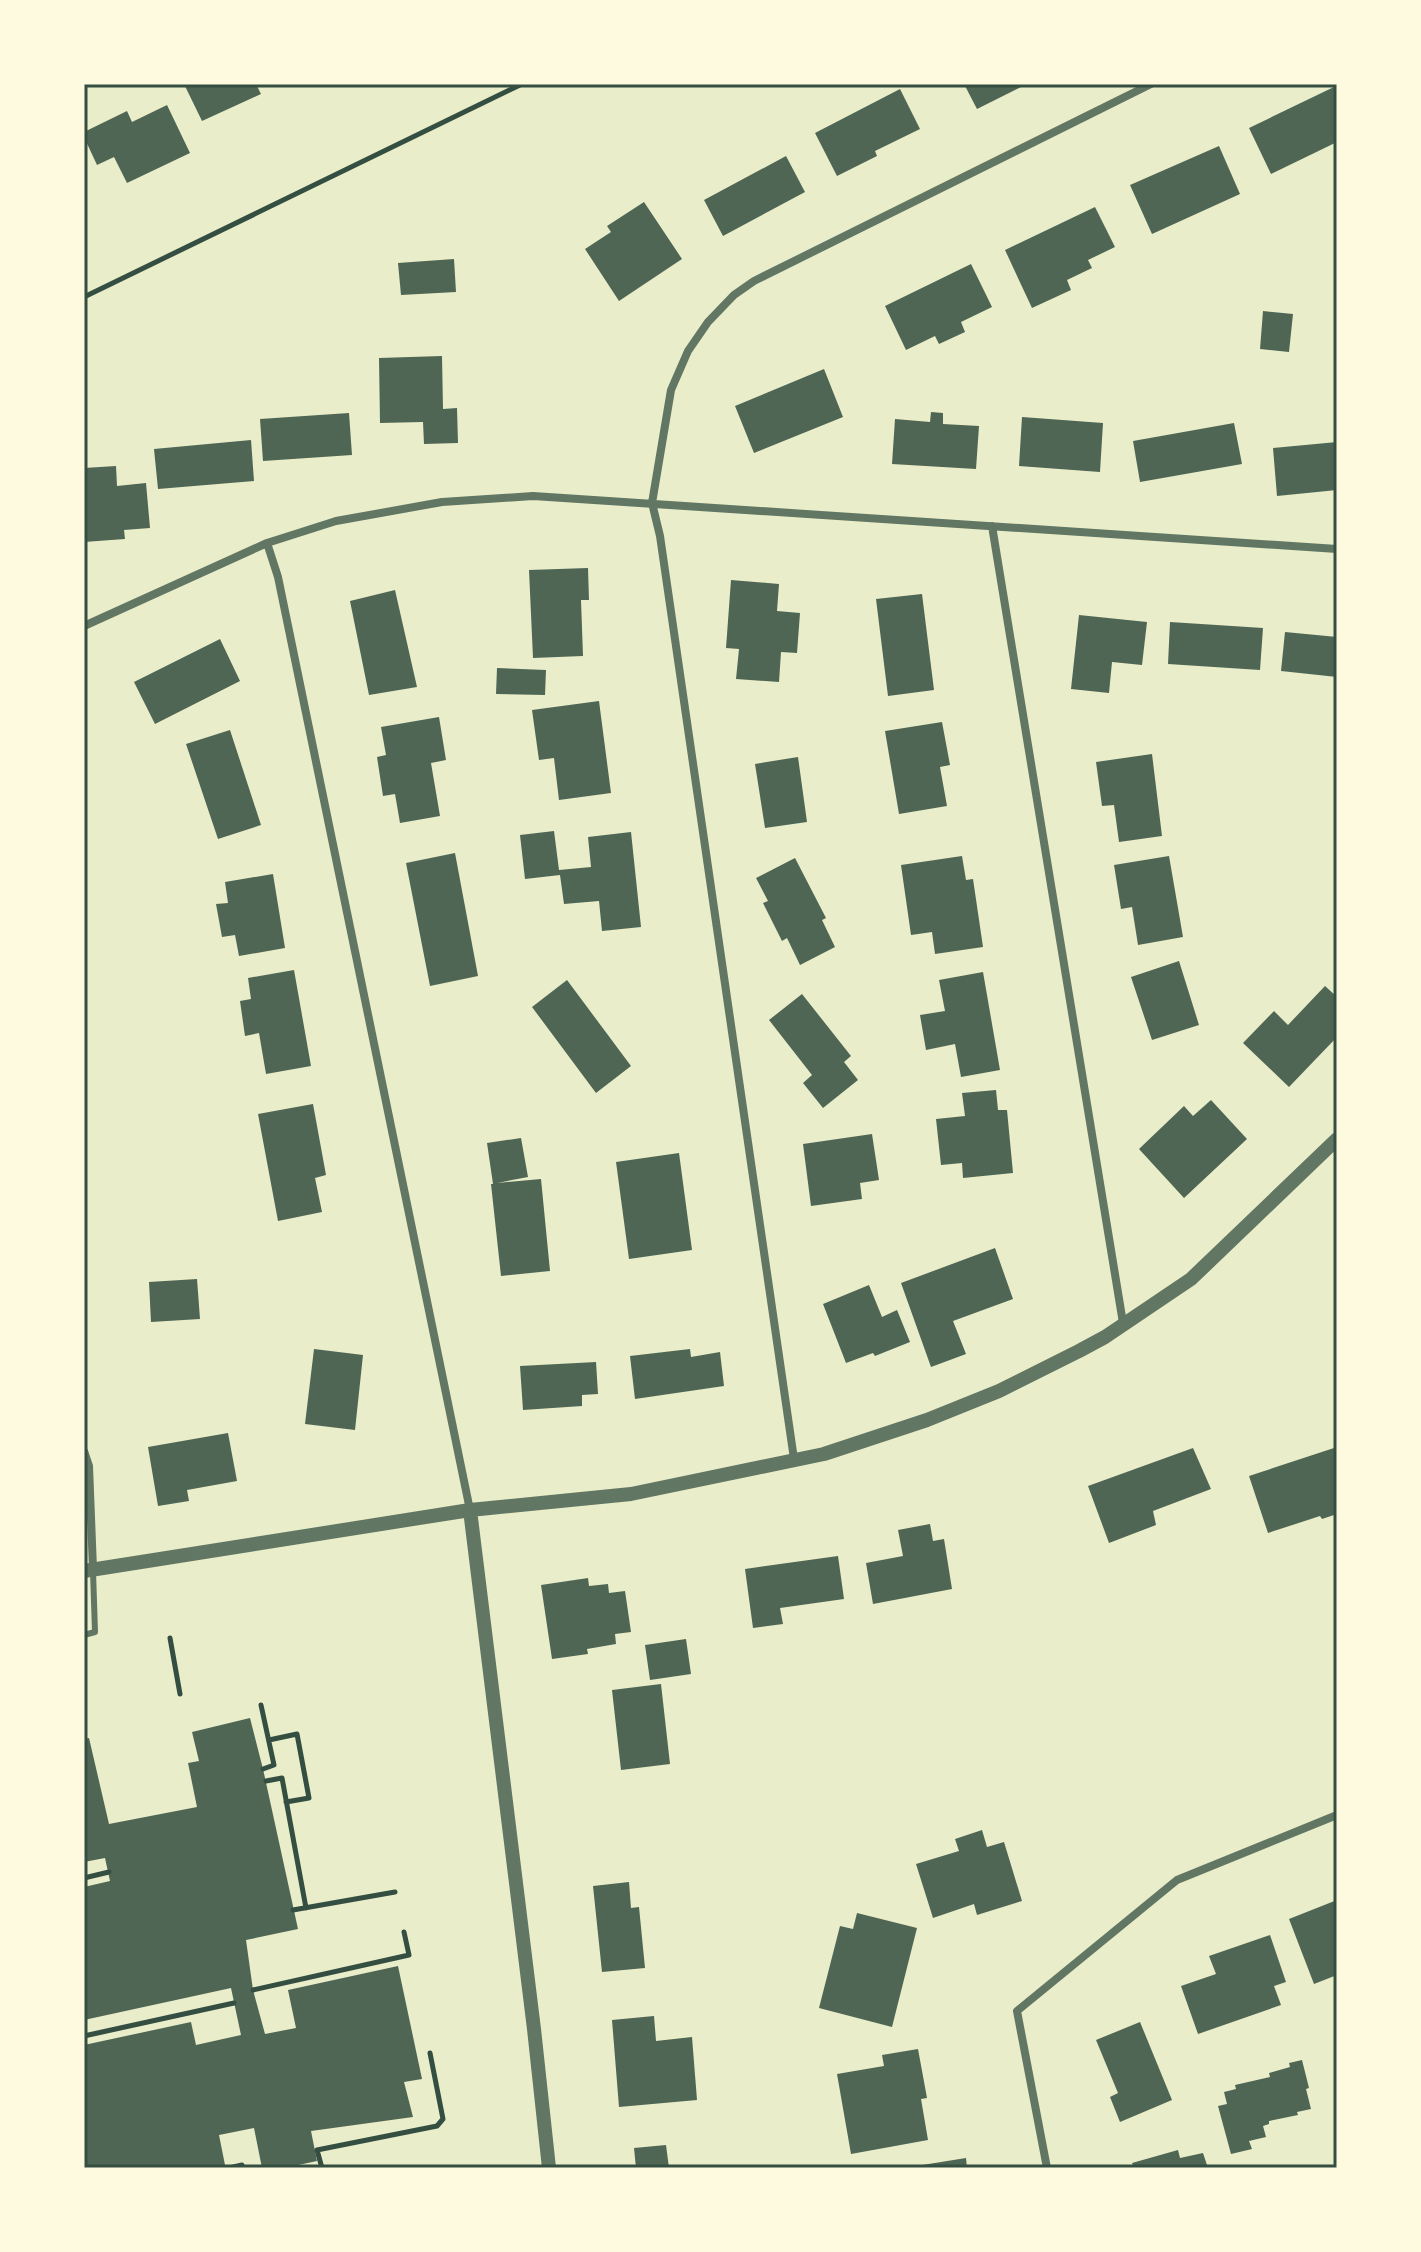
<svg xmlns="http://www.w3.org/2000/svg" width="1421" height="2252" font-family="'Roboto Condensed',sans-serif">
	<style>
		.building { fill: #4f6655 }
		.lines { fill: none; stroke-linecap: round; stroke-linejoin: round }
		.path { stroke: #344e41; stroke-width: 5 }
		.service { stroke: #617663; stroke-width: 6 }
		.minor { stroke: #617663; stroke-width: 8 }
		.tertiary { stroke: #617663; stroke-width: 14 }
		.neatline { fill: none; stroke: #344e41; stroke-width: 3 }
	</style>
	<rect width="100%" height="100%" fill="#e9edc9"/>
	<!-- building -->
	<path class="building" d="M184,84H256L261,94L202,121Z
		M964,84H1027L977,109Z
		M1336,86L1337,142L1271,174L1249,128Z
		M900,89L920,129L875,151L877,156L837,176L815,133Z
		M167,105L190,153L127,183L114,157L97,165L84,137V132L127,111L132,122Z
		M1219,146L1240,194L1152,234L1130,185Z
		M786,156L805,192L723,236L704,200Z
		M644,202L682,259L619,301L585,249L611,232L607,226Z
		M1095,207L1115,247L1088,260L1092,268L1067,280L1071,290L1032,308L1005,250Z
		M454,259L456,292L401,295L398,263Z
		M971,264L992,307L961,322L965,332L939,344L935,336L906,350L885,306Z
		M1263,311L1293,314L1289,352L1260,349Z
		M442,356L443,409L457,408L458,443L424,444L423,422L380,423L379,358Z
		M824,369L843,417L754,453L735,406Z
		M931,412L943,413V424L979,426L976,469L892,464L895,419L930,422Z
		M349,413L352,455L263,461L260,419Z
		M1022,417L1103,423L1100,472L1019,466Z
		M1234,423L1242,464L1140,482L1133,441Z
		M251,440L254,481L158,489L154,449Z
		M1337,442V490L1277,496L1273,448Z
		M116,466L117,486L146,483L150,528L124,530L125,539L84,542V468Z
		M588,568L589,600H581L583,656L533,658L529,570Z
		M731,580L779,584L777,611L800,613L797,653L781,652L779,682L736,679L739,649L726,648Z
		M395,590L417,687L369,695L350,601Z
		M922,594L934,690L888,696L876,599Z
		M1079,615L1147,622L1142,665L1112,662L1109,693L1071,689Z
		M1170,622L1263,628L1260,670L1168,664Z
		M1285,632L1337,637V677L1281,671Z
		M220,639L240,681L155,724L134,682Z
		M497,668L546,670L545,695L496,694Z
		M599,701L611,793L559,800L554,758L539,760L532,710Z
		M439,717L446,760L431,763L440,816L400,823L395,794L383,796L377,757L386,755L381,727Z
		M942,722L950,765L940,767L947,806L899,814L885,731Z
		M230,730L261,825L218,839L186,744Z
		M1152,754L1162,836L1119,842L1114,805L1102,806L1096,762Z
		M798,757L807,822L765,828L755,764Z
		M554,831L559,870L591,867L588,837L631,832L641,927L602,931L599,901L564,904L560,875L525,879L520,835Z
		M455,853L478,976L430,986L406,863Z
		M962,856L966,880L973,879L983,947L935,954L932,932L911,935L901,865Z
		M1169,856L1183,937L1138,945L1132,907L1121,909L1114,865Z
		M795,858L826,918L822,920L835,947L800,965L787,938L782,941L763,903L768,901L756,878Z
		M273,874L285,948L239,956L235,935L222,937L216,904L228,903L225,882Z
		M1179,961L1199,1025L1152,1040L1131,977Z
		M294,970L311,1066L266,1074L259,1033L245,1036L240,1001L251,999L248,978Z
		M983,972L1000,1070L961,1077L955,1044L926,1050L920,1015L945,1011L939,980Z
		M567,980L631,1066L596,1093L532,1007Z
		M1325,986L1337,997V1037L1289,1087L1243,1043L1274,1011L1288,1025Z
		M802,994L851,1056L844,1062L858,1080L823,1108L803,1083L812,1075L769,1020Z
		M996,1090L998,1110H1007L1013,1173L963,1178L962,1163L941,1165L936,1119L965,1116L962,1093Z
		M1211,1100L1247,1139L1184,1198L1139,1149L1184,1106L1193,1116Z
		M313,1104L326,1175L315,1178L322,1212L278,1221L258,1114Z
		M872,1134L879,1180L860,1183L862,1199L811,1206L803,1144Z
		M521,1138L528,1177L497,1183L541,1179L550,1271L501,1276L491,1184H493L487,1143Z
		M679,1153L692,1250L629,1259L616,1162Z
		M995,1248L1013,1299L953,1321L966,1354L931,1367L901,1283Z
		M197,1279L200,1319L151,1322L149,1282Z
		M869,1285L882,1317L897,1310L910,1342L875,1356L873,1353L846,1363L823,1304Z
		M314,1349L363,1355L355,1430L305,1424Z
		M690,1349L691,1357L720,1352L724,1386L635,1399L630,1356Z
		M596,1362L598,1394L582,1395V1406L523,1410L520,1366Z
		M228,1433L237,1481L187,1490L189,1501L158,1506L148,1447Z
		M1337,1447V1514L1322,1519L1320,1516L1268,1533L1249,1476Z
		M1193,1448L1211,1489L1153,1511L1156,1525L1109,1543L1088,1486Z
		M930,1524L933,1541L944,1539L952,1589L873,1604L866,1563L903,1556L898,1530Z
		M838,1556L844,1599L780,1608L783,1624L753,1628L745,1569Z
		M588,1578L589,1586L608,1584L609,1593L625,1591L631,1632L615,1634L616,1644L587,1649L588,1654L552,1659L541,1585Z
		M686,1639L691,1674L650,1680L645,1645Z
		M661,1684L670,1764L621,1770L612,1690Z
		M250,1718L263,1769L298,1929L246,1940L253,1990L265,2034L296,2028L288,1990L398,1966L422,2079L404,2082L413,2117L311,2131L317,2161L284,2168H262L254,2128L219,2135L225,2165L211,2168H84V2045L191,2022L196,2045L241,2035L231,1988L84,2020V1887L110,1881L105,1858L84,1862V1739L89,1738L109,1824L197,1807L188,1763L199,1761L192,1732Z
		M982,1830L987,1847L1004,1842L1022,1901L977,1915L974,1904L933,1918L916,1864L959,1851L955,1839Z
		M629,1882L631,1908L639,1907L645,1968L602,1972L593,1886Z
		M1337,1900V1975L1314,1984L1289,1919Z
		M857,1913L917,1928L892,2027L819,2008L840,1926L853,1929Z
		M1270,1935L1286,1982L1274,1986L1281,2005L1198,2034L1181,1986L1216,1974L1209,1956Z
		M654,2016L656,2041L692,2037L697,2100L619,2107L612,2020Z
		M1140,2022L1172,2100L1120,2122L1110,2097L1118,2093L1096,2040Z
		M918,2049L927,2098L921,2099L928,2140L851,2154L837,2074L884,2066L882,2055Z
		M1302,2060L1309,2088L1306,2089L1311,2109L1297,2112L1298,2115L1269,2121V2124L1263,2126L1266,2137L1249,2141L1252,2149L1231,2154L1218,2106L1227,2104L1224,2092L1236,2089L1235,2085L1270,2077L1269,2073L1290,2067L1289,2063Z
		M666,2145L669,2168H636L634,2148Z
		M1178,2150L1180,2158L1203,2153L1208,2168H1134L1132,2163Z
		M966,2158L967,2168H916V2166Z"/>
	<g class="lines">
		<!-- path -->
		<path class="path" d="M84,297L522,84
			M170,1638L180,1694
			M261,1705L274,1765L263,1769
			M269,1740L297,1734L309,1798L286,1802
			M266,1781L282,1778L306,1908
			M84,1878L109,1872
			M293,1910L395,1892
			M253,1990L409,1955L404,1932
			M84,2036L234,2003
			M229,2168L242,2165L243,2168
			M322,2168L317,2150L437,2126L443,2119L430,2053"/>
		<!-- service -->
		<path class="service" d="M84,1635L95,1632L93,1571"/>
		<!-- minor -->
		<path class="minor" d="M992,526L1123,1323
			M267,543L278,577L470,1510
			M84,626L267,543L336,521L442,502L533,496L1337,549
			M84,1451L89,1466L93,1569
			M794,1459L660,536L652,503L671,390L688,351L708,322L734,295L754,281L1151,84
			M1047,2168L1017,2011L1177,1880L1337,1815"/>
		<!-- tertiary -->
		<path class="tertiary" d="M470,1510L534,2029L549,2168
			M84,1571L470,1510L631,1494L824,1454L927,1420L999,1391L1079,1351L1105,1337L1191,1279L1337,1139"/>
	</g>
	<!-- border -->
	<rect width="1421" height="2252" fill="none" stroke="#fefae0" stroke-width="172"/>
	<rect x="86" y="86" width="1249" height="2080" class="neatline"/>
</svg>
